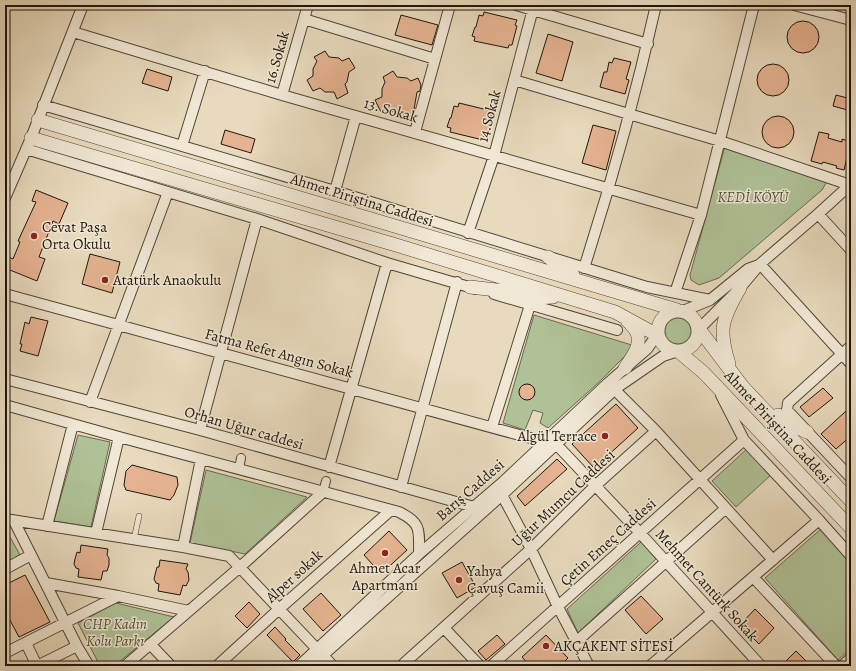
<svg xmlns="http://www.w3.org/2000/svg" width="856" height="671" font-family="Alegreya,serif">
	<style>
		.green { fill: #afc196; stroke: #686b51 }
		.building { fill: #e5b391; stroke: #20150c }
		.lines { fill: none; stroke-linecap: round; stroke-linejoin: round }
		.service-casing { stroke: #524638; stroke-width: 6 }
		.pedestrian-casing { stroke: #524638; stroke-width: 10 }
		.minor-casing { stroke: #524638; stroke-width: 12 }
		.tertiary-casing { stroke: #524638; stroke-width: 14 }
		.service { stroke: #f0e7d4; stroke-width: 5 }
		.pedestrian { stroke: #f0e7d4; stroke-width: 8 }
		.minor { stroke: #f0e7d4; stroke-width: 10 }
		.tertiary { stroke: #f0e7d4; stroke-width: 13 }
		.poi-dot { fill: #8f2418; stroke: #f0e7d4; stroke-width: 1.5 }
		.labels { text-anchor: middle; stroke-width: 3; stroke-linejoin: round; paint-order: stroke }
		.street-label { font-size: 15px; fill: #20150c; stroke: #f0e7d4 }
		.park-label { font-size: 15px; font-style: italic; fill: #52513c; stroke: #f0e7d4 }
		.poi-label { font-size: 15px; fill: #20150c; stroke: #f0e7d4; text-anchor: start }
	</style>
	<rect width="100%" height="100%" fill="#e8dabd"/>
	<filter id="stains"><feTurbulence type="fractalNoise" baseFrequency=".005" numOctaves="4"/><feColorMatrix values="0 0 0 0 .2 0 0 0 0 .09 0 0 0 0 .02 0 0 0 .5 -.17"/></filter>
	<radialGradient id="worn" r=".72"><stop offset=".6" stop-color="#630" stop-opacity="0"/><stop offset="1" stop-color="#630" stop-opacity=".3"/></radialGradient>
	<!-- green -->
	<path class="green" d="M725,146L823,178L826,183L822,190L719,278L699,285L691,280L690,275Z
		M534,315L635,346L598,383L548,428L540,423L543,413L533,410L525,430L503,423Z
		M665 331a13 13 0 1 1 26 0a13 13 0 1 1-26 0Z
		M78,435L110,442L91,527L54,521Z
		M748,448L772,474L736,507L712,481Z
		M206,470L307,497L245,554L190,543Z
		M5,528L20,555L5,563Z
		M822,528L851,562V648L838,660L765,578Z
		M641,542L656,559L578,633L567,609Z
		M116,603L174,617L114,666H100L78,623Z"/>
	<!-- building -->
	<path class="building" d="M484,12L517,20L515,25L517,26L512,45H509L508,48L474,41L475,37L472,36L475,27H476L479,15L483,16Z
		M401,15L438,25L432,45L395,35Z
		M787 37a16 16 0 1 1 32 0a16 16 0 1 1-32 0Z
		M548,34L573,42L562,81L536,73Z
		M325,51L329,57L339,58L342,61L349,58L355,68L349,72L347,82L345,84L348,93L337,99L334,92H325L320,88L313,91L307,80L313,76V69L317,61L314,57Z
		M614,58L631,62L626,79L629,80L625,94L600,87L604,72H607L609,62L612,63Z
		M757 80a16 16 0 1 1 32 0a16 16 0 1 1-32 0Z
		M147,69L172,77L168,91L142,83Z
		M393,71L397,77L407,78L411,81L418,78L421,85L420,91L417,92L413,115L406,119L402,112H393L388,108L381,112L375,100L382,97V89L385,82L383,77Z
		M836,95L851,99V111L833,106Z
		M459,103L492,111L491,116L492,117L487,136H484L483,140L450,132L451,128L447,127L450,118H451L454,106L458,107Z
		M762 132a16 16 0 1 1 32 0a16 16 0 1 1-32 0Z
		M593,125L616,131L606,170L582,163Z
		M225,130L255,139L251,153L221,144Z
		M819,132L829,134L828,138L842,142V139L851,142L844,170L836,168L837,166L823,162L822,164L811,161Z
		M36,190L68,203L59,224L53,221L39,257L45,259L37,281L5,268L9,257L13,259L20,242L18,241L36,202L32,201Z
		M90,254L120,262L112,293L82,284Z
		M31,317L48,321L38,356L20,351L22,344H20L25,322L29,324Z
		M519 392a8 8 0 1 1 16 0a8 8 0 1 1-16 0Z
		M823,388L833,398L809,417L800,407Z
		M616,404L638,428L594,468L572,444Z
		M846,411L851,417V436L836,449L821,434Z
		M557,459L567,469L525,506L517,496Z
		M132,465L177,477L178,485L174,495L170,500L126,490L124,485L126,471Z
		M389,531L407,550L381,574L364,555Z
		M81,545L108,549L107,555L109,558V565L107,571H103L101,580L78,577L79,569L76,568L74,564L75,559L77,552L80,553Z
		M160,560L188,564L186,569L188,572L189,580L186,586L183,585L180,595L158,591L159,584L156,583L154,579L157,567H159Z
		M462,562L476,587L457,598L442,573Z
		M25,575L50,622L19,637L5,611V585Z
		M321,593L341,615L323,631L303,609Z
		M641,596L663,619L646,634L625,610Z
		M249,602L260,614L247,628L235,616Z
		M755,609L774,628L759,644L740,625Z
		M275,627L286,639L285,640L300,655L293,662L267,635Z
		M497,635L505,644L486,660L478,651Z
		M546,635L568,658L560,666H550L547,663L536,662L530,666L522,657Z
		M796,651L811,666H781Z"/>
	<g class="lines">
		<defs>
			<path id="service" d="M134,539L139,516"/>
			<path id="pedestrian" d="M239,469L241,458
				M323,492L326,481"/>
			<path id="minor" d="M516,5L648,44
				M794,5L851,20
				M304,19L435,59
				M73,32L282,95L701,215
				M514,80L720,141L850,185
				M282,95L308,5
				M43,105L335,191L647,287L710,300
				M415,132L450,5
				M182,146L205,71
				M26,149L257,219L387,263L476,289
				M335,191L356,116
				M5,198L31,138L83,5
				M818,214L851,250
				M468,233L494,156L534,5
				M760,264L851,364
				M584,268C612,181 636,94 656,5
				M675,293L701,215L754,5
				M5,294L545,442L556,444L640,533L761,666
				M494,294L617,330
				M683,311L710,300L748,269L759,265
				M699,329L740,288L760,264L818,214L851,184
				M851,346L788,403L787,410L851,478
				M5,379L200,430L474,507
				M611,386L656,431L773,560
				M721,395L744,440L819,520L851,556
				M90,402L168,192
				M5,405L119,437L399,512C422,523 419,531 419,554
				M492,427L530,305
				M200,430L257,219
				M329,467L387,263
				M401,487L457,282
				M502,495L531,549L558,607L589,666
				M5,519L183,547L229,556L333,666
				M14,521L77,646L89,666
				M47,526L73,424
				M96,533L119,437
				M183,547L201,459
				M5,569L31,555
				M753,577L836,666
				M46,583L118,596L189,611
				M444,628L480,666
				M576,642L726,508
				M26,643L37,666
				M150,644L171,666
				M5,653L118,596
				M37,666L77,646
				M125,666L240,567L323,492
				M217,666L278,610L391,510
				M299,666L419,554L504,481L608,383L647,349L657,335
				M311,666L502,495L615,389L663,356L678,351
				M401,666L531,549L595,486L656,431
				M491,666L744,440
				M650,666L819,520
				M842,666L851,658"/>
			<path id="tertiary" d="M38,120L677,310
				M31,138L396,245L615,312L657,335
				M548,257L573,275
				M470,287L514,292L535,298L553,297
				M658 331a20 20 0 1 1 40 0a20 20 0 1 1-40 0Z
				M699,329L743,387L851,501
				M678,351L704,373L851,528
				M729,364C718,329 722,319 740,288
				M625,368C632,357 642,346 637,333C635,328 630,324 627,320
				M778,415L790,424L807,432"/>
		</defs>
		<!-- service casing -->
		<use href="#service" class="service-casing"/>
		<!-- pedestrian casing -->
		<use href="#pedestrian" class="pedestrian-casing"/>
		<!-- minor casing -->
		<use href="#minor" class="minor-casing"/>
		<!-- tertiary casing -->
		<use href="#tertiary" class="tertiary-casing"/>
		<!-- service -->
		<use href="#service" class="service"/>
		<!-- pedestrian -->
		<use href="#pedestrian" class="pedestrian"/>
		<!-- minor -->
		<use href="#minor" class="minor"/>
		<!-- tertiary -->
		<use href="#tertiary" class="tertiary"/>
	</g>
	<!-- markers -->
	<g class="poi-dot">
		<circle cx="34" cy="236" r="4"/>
		<circle cx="105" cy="280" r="4"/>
		<circle cx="605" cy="436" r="4"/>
		<circle cx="385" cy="553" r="4"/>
		<circle cx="459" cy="580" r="4"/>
		<circle cx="546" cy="646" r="4"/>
	</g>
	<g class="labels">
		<!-- street labels -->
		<g class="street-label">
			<text transform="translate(277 57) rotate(-74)" y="5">16.Sokak</text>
			<text transform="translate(391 110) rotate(16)" y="5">13. Sokak</text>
			<text transform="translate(489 116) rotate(-75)" y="5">14.Sokak</text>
			<text transform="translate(362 200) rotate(17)" y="5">Ahmet Piriştina Caddesi</text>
			<text transform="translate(279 353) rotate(15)" y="5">Fatma Refet Angın Sokak</text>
			<text transform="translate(778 427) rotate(47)" y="5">Ahmet Piriştina Caddesi</text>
			<text transform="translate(244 428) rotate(16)" y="5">Orhan Uğur caddesi</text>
			<text transform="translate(470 490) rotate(-41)" y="5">Barış Caddesi</text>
			<text transform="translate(563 498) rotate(-43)" y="5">Uğur Mumcu Caddesi</text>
			<text transform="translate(608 542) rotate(-42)" y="5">Çetin Emeç Caddesi</text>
			<text transform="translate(294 576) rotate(-42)" y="5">Alper sokak</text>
			<text transform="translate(707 585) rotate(48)" y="5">Mehmet Cantürk Sokak</text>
		</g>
		<!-- park labels -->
		<g class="park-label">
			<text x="753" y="202">KEDİ KÖYÜ</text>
			<text x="115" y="629">CHP Kadın<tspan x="115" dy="17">Kolu Parkı</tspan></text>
		</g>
		<!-- poi labels -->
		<g class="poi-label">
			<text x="42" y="232">Cevat Paşa<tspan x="42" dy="17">Orta Okulu</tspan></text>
			<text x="113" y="285">Atatürk Anaokulu</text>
			<text x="597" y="441" text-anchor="end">Algül Terrace</text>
			<text x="385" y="573" text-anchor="middle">Ahmet Acar<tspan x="385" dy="17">Apartmanı</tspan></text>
			<text x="467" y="576">Yahya<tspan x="467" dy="17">Çavuş Camii</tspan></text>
			<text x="554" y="651">AKÇAKENT SİTESİ</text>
		</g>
	</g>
	<!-- margin -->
	<rect width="856" height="671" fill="none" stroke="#e8dabd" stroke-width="20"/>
	<rect x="6" y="6" width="844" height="659" fill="none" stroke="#20150c" stroke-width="2"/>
	<rect x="10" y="10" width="836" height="651" fill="none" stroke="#20150c"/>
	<rect width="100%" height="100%" filter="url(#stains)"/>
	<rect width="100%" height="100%" fill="url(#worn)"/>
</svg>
